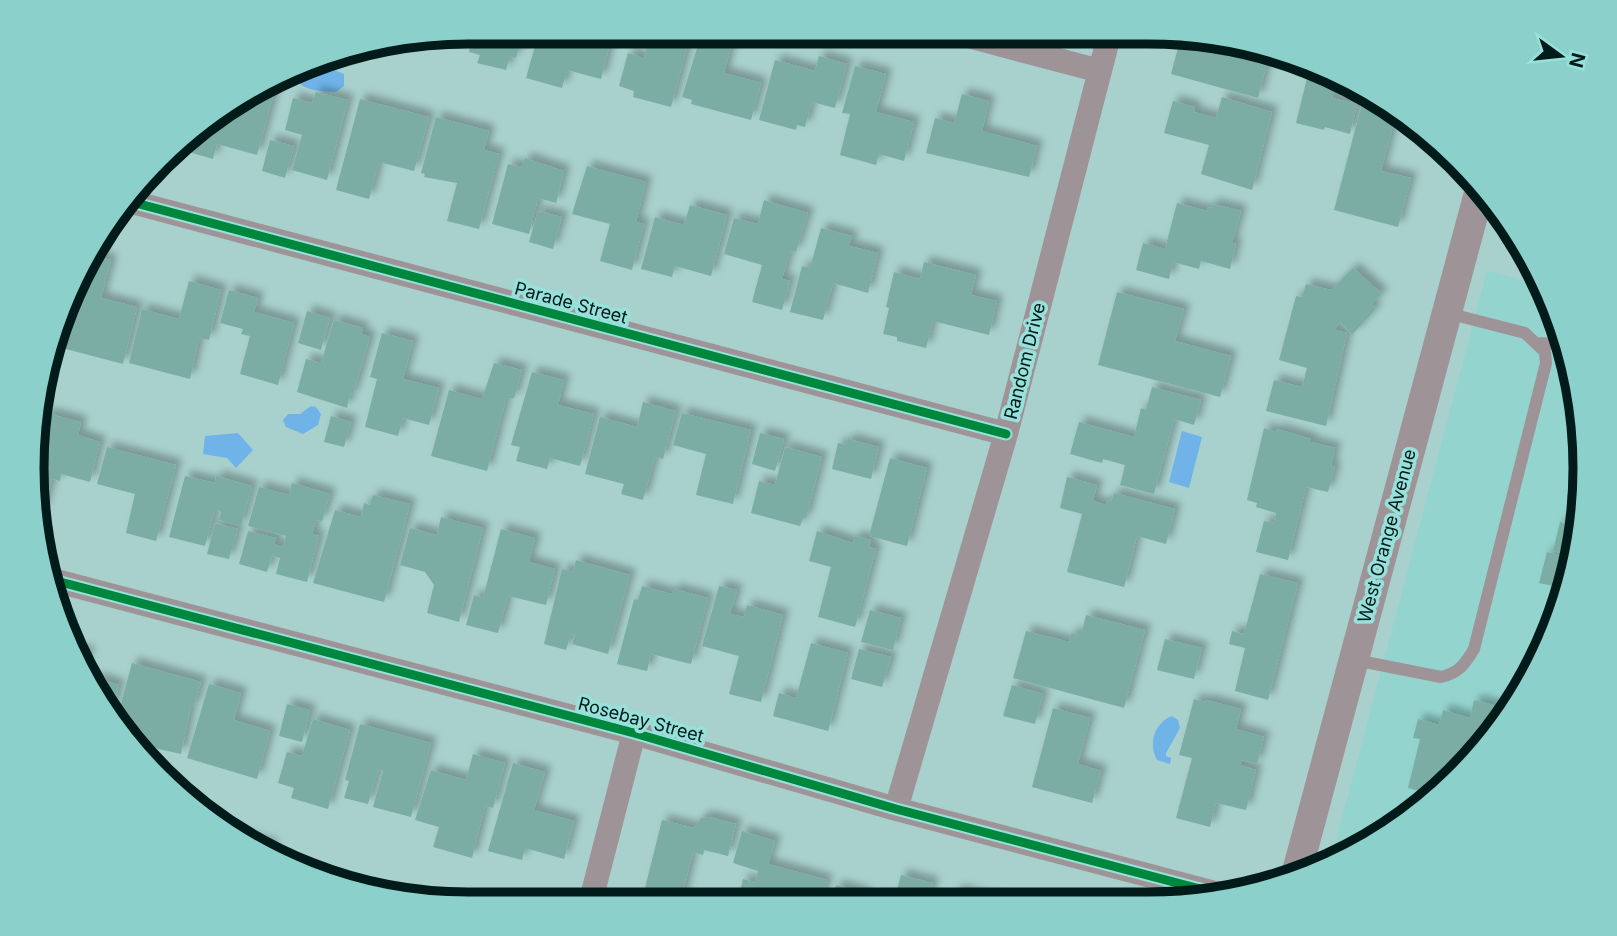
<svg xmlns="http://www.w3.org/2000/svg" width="1617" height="936" font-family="Inter,sans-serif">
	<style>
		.built { fill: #94d4cf }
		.water { fill: #6fb3e9 }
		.building { fill: #7cada4; filter: url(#shadow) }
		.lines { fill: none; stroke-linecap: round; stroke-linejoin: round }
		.service { stroke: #9e9497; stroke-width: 12 }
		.minor { stroke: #9e9497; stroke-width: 24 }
		.tertiary { stroke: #9e9497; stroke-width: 30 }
		.cycleway-casing { stroke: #98e0da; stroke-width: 13 }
		.cycleway { stroke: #00873e; stroke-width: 9 }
		.labels { text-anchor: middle; stroke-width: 7; stroke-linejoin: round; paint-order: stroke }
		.street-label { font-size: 18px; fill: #001b19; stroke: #98e0da }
		.rim { fill: none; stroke: #001b19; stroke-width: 9 }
	</style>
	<defs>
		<filter id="shadow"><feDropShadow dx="6" dy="-6" stdDeviation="3.5" flood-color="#0004"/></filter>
	</defs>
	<rect width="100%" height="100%" fill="#a8d0cd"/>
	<!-- built -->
	<path class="built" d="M1487,271L1536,284L1577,382V553L1512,710L1457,777L1368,846L1330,863Z"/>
	<!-- water -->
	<path class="water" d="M314,62L344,74V86L336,92C320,91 295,91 295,72Z
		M311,406L316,407L321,414L318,425L303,434L286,427L283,420L288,414H300Z
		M1182,431L1202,437L1189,488L1169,482Z
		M238,433L253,450L236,468L227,458L203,454L205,436Z
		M1172,716L1178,720L1180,728L1166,753V756L1171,758L1170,764L1157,760C1148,744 1154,723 1172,716Z"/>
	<!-- building -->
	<path class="building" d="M468,32H523L516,58L510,56L506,70L477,63L480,55L469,52L470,46L455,43L458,33Z
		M539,32H613L601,79L567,70L562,88L526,78Z
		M623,32H648L645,44L621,37Z
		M651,32H691L671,107L633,97L634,91L619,86L628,53L644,58Z
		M702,32L734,34L724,73L761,83L751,120L691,104L692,100L682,97Z
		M1182,33L1270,51L1258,98L1171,74Z
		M819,56L847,64L835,108L812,102L805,127L797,125L796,130L759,120L775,60L815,71Z
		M855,66L886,74L876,112L914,122L904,161L879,154L876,165L840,155L850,114L842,113Z
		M1310,66L1338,78L1332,98L1357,104L1350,134L1325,127L1324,130L1296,123Z
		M277,82L257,155L217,144L213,159L185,151L189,136L203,121L225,110L223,115L227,116L230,107Z
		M316,92L348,100L327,180L292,170L302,135L285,130L293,98L312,103Z
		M1365,92L1391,105L1397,110L1381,171L1411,178L1398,227L1334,210Z
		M962,94L989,101L982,131L1037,146L1029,177L926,153L935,118L954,123Z
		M1222,97L1272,112L1252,190L1201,174L1209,145L1164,133L1173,101L1195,107L1194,112L1216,118Z
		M360,99L429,117L414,171L379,162L369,199L336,190Z
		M436,117L489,131L484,150L499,154L479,229L447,221L457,183L424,177L425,174L421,173Z
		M270,140L294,146L285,178L262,171Z
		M525,158L564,171L556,203L538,198L529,234L492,224L508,164L522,167Z
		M587,166L646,182L636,222L644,224L632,270L600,261L610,224L572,214Z
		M764,200L808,213L796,252L790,251L782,279L790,281L782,310L752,302L762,265L724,254L734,218L758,224Z
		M1177,203L1207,211V207L1212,208L1213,204L1241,211L1232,243L1236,244L1230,269L1201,261L1199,269L1173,262L1169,279L1136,270L1143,243L1165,249Z
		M690,205L727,215L711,276L675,266L672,277L641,269L655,217L684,225Z
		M538,211L562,217L553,249L529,242Z
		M821,228L852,236L849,246L878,253L868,293L833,283L823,320L790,312L802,266L810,268Z
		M92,255L111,260L101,298L137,307L123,364L62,348L75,299L72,298Z
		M924,262L976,275L971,295L997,301L989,335L933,321L926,348L897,341V337L883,334L889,308L886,307L894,272L920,279Z
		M1353,268L1382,294L1371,305L1376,309L1352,335L1340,322L1334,330L1347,333L1326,426L1266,411L1274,380L1302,387L1307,368L1279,360L1296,296L1302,297L1306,284L1331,290Z
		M189,281L221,290L209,340L199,338L190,379L129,363L142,309L179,319Z
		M229,290L258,298L254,312L294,323L278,385L240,374L250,336L241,334L243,329L220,323Z
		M1117,292L1184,309L1175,341L1231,356L1220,397L1098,365Z
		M307,311L330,318L321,350L298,343Z
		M334,320L363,328L361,334L370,337L353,395L350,394L347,408L297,392L306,359L321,363Z
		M382,333L413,341L403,379L439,388L429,425L403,418L398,436L365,427L377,379L370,377Z
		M494,363L522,370L514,398L506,399L487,471L431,456L449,390L482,399Z
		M532,372L564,380L558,405L594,414L580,466L550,458L547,469L516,461L520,447L511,445Z
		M1152,387L1201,400L1194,425L1174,419L1154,494L1120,485L1125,465L1103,459L1102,463L1070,454L1079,422L1134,437L1141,408L1146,410Z
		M643,402L676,411L663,459L655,457L643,500L621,494L624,484L585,474L600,417L637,427Z
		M46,413L81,422L78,435L100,442L90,482L61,474L60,481L52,479L43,511L35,509L32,496L38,440Z
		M682,413L751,430L733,504L696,495L706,454L673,445Z
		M331,416L351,422L344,447L324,442Z
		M1264,428L1276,432L1277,429L1311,439V442L1335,448L1331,466L1335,467L1328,492L1306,487L1288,560L1256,552L1264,521L1274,523L1276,513L1256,507L1257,503L1247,500Z
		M760,433L784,439L775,471L752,464Z
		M848,439L879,447L871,479L832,469L838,443L846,445Z
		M107,447L176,465L156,541L126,533L135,494L97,484Z
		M785,447L822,457L806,518H803L800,526L751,513L759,481L775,485Z
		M890,458L927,468L907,546L869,536Z
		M1577,463V500L1567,497Z
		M185,476L215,483L216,476L252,486L241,526L219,520L221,512L215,510L205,546L169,537Z
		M1067,477L1097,485L1093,501L1106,505L1107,500L1111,501L1114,493L1175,509L1166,544L1137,536L1124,587L1067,572L1082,514L1060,508Z
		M292,483L330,494L322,521L316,520L312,534L319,536L307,582L276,574L280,558L272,556L267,572L239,564L248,531L276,538L274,544L283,547L286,536L248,526L259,487L289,495Z
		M373,495L410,504L384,602L313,583L335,510L361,517L364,503L370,505Z
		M441,517L483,528L459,622L427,613L434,585L425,572L400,565L410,528L437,535Z
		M1560,522L1577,526L1575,557L1553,551Z
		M215,523L238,529L229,559L207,554Z
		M501,529L535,538L529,562L555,569L546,605L508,596L498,633L466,625L474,595L483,598Z
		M817,531L853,543L855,536L871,540L869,547L876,549L855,627L818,617L831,567L809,561Z
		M1547,552L1575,559L1562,588L1539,583Z
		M576,560L630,575L608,654L572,644L575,635L571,634L566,650L544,644L562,569L573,572Z
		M1260,574L1298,583L1268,700L1235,691L1245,648L1229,644L1232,631L1244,634Z
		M642,586L672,594L674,589L708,598L691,664L651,654L647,671L617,664L634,599L638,600Z
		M719,586L737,590L730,614L744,617L747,605L783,615L761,702L729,694L739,656L702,646Z
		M870,610L901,618L893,650L861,642Z
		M1086,615L1145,630L1124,708L1013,678L1026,631L1069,642L1071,633L1081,635Z
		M1165,639L1202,648L1194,679L1157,670Z
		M811,643L848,653L828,731L773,716L779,693L796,698Z
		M76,649L89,652L85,665Z
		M859,649L891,657L882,687L851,679Z
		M132,663L201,682L194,707L191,706L181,754L132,743L122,734L116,722Z
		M92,677L119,685L111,714Z
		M209,684L241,693L234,720L270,731L257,779L187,758Z
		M1012,685L1043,694L1035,724L1003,716Z
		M1194,699L1205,702L1206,700L1241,709L1236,729L1264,737L1257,764L1241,760L1240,765L1256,770L1246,810L1216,803L1210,827L1176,818L1192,758L1179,755Z
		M1474,700L1509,709L1507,717L1457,777L1434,795L1408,788L1420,739L1413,738L1418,719L1439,725L1443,710L1470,718Z
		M287,704L310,710L302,742L279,736Z
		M1053,708L1090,718L1078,764L1101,771L1092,803L1032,787Z
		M313,719L350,730L328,809L291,798L294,788L278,783L287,752L302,756Z
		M360,724L431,743L411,817L373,807L383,771L378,770L368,804L344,798L349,781L345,780Z
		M473,754L505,763L493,808L485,806L472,858L433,847L439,827L415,820L431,770L466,780Z
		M513,763L545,772L534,810L574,821L564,859L525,848L522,860L488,851Z
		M710,817L736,824L728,856L704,850L703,855L693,852L680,904H641L662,820L694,828L701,818Z
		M742,831L775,841L768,864L827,880L820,904H737L743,879L755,882L758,871L733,863Z
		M244,837L272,845L270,853L244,840Z
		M901,875L933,883L927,904H831L836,885L867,894L865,900L873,902L875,896L894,901Z
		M956,890L1003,903L1002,904H952Z"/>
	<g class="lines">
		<!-- service -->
		<path class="service" d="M1537,343L1561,344
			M1355,660L1441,677C1459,673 1465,664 1474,649L1546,363L1545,352L1525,333L1447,313"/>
		<!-- minor -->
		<path class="minor" d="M953,32L1100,71
			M128,201L1006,434
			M49,579L634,733L896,809L1223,895
			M896,809L1006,434L1110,32
			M590,904L634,733"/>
		<!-- tertiary -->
		<path class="tertiary" d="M1295,879L1479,193"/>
		<defs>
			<path id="cycleway" d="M128,201L1006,434
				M49,579L634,733L896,809L1223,895"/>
		</defs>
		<!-- cycleway casing -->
		<use href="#cycleway" class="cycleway-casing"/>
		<!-- cycleway -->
		<use href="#cycleway" class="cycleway"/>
	</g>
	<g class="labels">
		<!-- street labels -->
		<g class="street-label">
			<text transform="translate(571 303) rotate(15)" y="6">Parade Street</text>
			<text transform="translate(1025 361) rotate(-76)" y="6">Random Drive</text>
			<text transform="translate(1387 536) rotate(-75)" y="6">West Orange Avenue</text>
			<text transform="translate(641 720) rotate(15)" y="6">Rosebay Street</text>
		</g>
	</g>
	<!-- crop -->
	<path d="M0 0H1617V936H0ZM468 44H1149A424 424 0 0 1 1573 468V468A424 424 0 0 1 1149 892H468A424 424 0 0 1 44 468V468A424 424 0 0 1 468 44Z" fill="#8cd0cb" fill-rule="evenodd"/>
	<path class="rim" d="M468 44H1149A424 424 0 0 1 1573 468V468A424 424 0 0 1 1149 892H468A424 424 0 0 1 44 468V468A424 424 0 0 1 468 44Z"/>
	<!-- north arrow -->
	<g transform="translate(1561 56) rotate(105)" stroke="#98e0da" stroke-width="5" paint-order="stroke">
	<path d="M0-5L12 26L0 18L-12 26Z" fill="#001b19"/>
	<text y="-10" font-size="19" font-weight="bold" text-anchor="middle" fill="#001b19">N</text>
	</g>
</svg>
